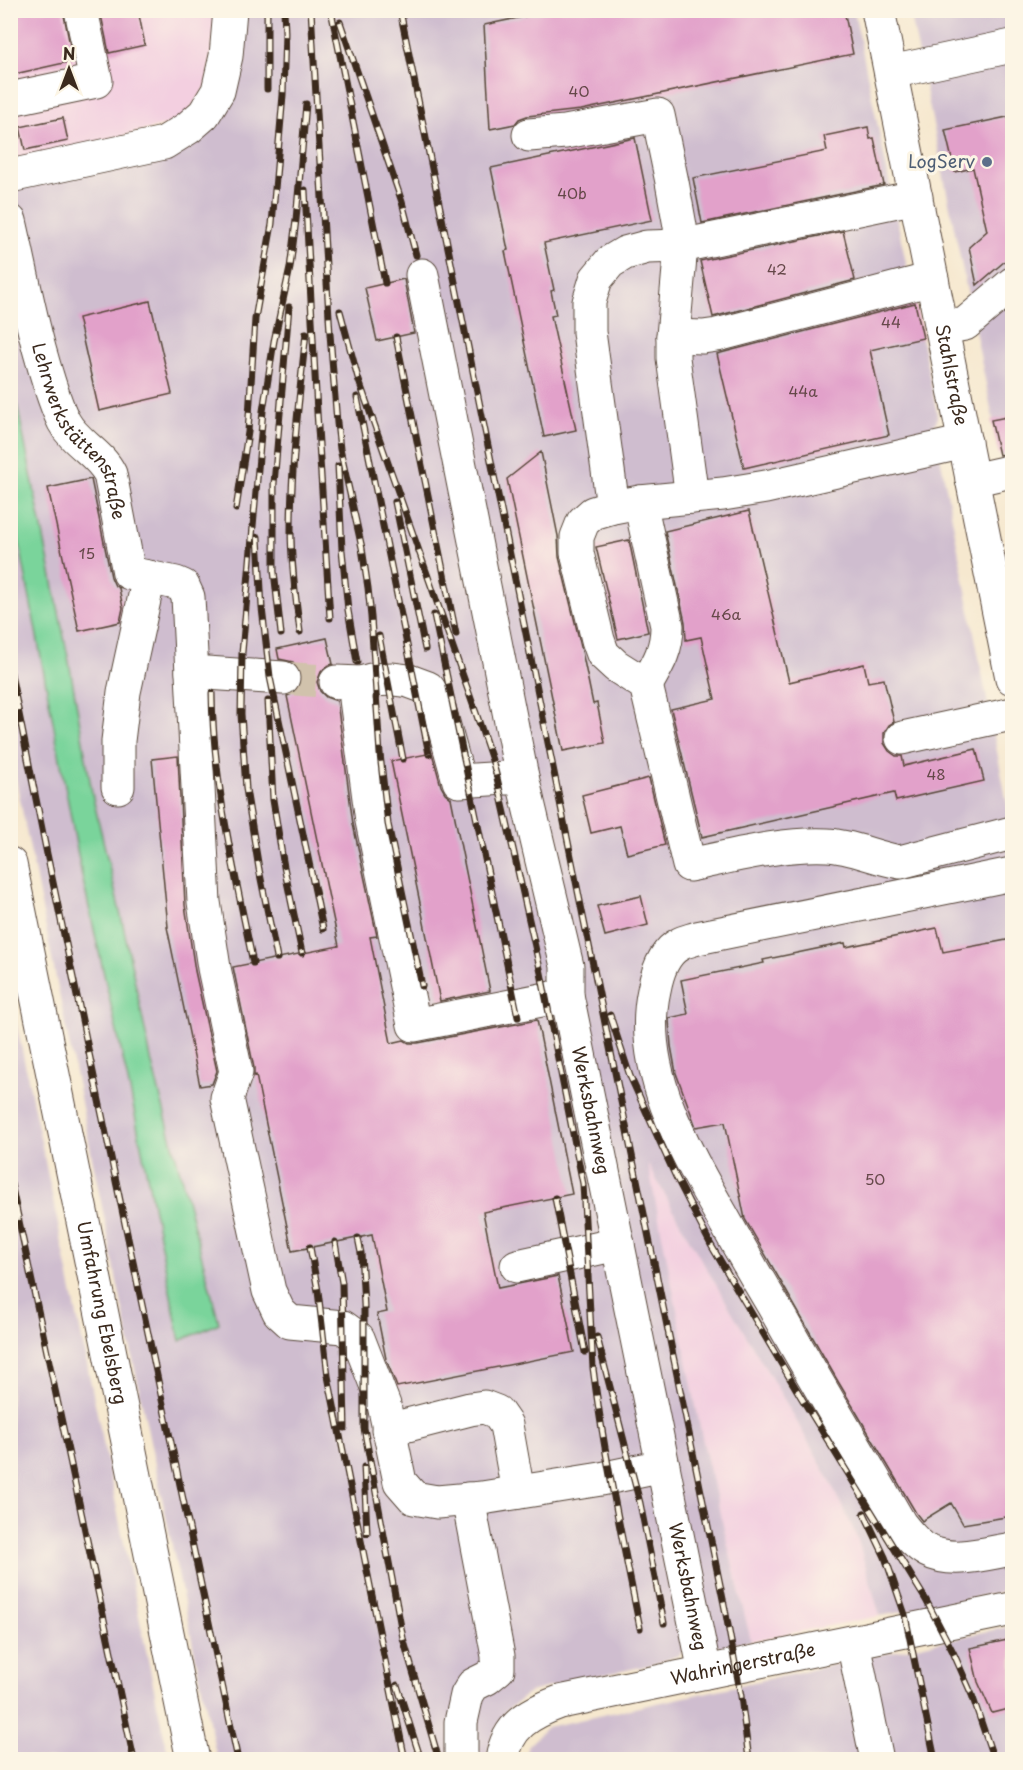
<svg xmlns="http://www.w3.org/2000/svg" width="1023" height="1770" font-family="'Playpen Sans',sans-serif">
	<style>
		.built { fill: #f3cfe0 }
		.industrial { fill: #cfbdcf }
		.green { fill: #7ad49b; stroke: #5a7f5c; stroke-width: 1.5 }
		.building { fill: #e2a1ca }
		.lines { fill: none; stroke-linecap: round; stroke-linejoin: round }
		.minor-tunnel { stroke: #d1c2ac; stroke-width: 33; stroke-dasharray: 33 16; stroke-linecap: butt }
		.minor-casing { stroke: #574639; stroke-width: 35 }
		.major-casing { stroke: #574639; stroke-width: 35 }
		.minor { stroke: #fff; stroke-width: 33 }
		.major { stroke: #fff; stroke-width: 33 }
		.rail-casing { stroke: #3b2a1e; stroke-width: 7 }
		.rail { stroke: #fcf5e5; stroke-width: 4.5; stroke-dasharray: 14; stroke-linecap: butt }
		.service-dot { fill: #5c6f8a; stroke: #fcf5e5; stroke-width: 2 }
		.labels { text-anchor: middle; stroke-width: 6; stroke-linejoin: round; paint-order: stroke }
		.number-label { font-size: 15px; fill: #654849 }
		.service-label { font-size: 18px; fill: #4e5e75; stroke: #fcf5e5; text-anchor: end }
		.street-label { font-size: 18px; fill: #3b2a1e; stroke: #fcf5e5 }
	</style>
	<rect width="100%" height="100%" fill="#fcf5e5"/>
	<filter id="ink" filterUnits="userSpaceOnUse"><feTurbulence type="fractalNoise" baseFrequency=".0167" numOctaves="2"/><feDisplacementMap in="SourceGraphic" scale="12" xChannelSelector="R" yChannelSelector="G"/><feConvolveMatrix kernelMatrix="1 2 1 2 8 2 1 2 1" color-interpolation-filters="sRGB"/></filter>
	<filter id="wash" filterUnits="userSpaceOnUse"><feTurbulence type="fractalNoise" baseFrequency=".008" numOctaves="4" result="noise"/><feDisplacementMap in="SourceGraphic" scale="24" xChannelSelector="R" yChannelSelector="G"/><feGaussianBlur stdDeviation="1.35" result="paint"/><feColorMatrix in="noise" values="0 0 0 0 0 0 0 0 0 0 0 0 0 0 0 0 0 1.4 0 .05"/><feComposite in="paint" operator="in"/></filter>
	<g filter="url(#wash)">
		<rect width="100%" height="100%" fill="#f6e8cf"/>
		<!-- built -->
		<path class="built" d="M10,11H218L206,87L182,121L11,165Z
			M647,1162L689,1239L788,1406L829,1479L857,1537L880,1616L751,1641L703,1442Z"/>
		<!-- industrial -->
		<path class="industrial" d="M242,11H854L938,418L934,425L1012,829V1590L880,1616L857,1537L829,1479L788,1406L689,1239L648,1164L703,1442L751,1641L721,1647L713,1643L685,1649L677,1656L651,1665L568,1682L530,1692L506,1711L493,1734L486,1759H217L133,1360L11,755L10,189L179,151Z
			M910,11H1012V515L999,448Z
			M10,992L158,1708L169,1759H11Z
			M1012,1626V1759L524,1760L529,1745L547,1727Z"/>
		<!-- green -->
		<path class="green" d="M10,370L69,662L93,798L123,925L152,1064L219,1323L180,1341L131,1095L82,876L11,498Z"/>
		<g id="blocks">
			<!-- building -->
			<path class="building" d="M10,10H63L73,61L10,75Z
				M100,10H138L145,45L109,53Z
				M556,10H844L853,54L581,110L527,116L519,119L515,124L490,129L484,25Z
				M1012,116V255L977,285L969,247L987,231L973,168L955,172L945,130Z
				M63,118L68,141L25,150L20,127Z
				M868,127L870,139L874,138L884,185L702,223L693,178L827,151L824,136Z
				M635,138L652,220L544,243L554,290L551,291L556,315L551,316L576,430L544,437L505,251L508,250L491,168Z
				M843,231L855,280L713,317L700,261Z
				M404,279L414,333L377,341L365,288Z
				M150,301L172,394L99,411L78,318Z
				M915,303L923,338L870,350L889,435L744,468L717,354Z
				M1012,416V453L999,455L991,420Z
				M541,452L558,536L559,557L582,651L593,704L597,703L605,743L563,751L507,479Z
				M91,479L111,577L115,586L119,588L123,608L120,622L79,631L48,488Z
				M749,511L789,682L864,664L868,682L884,679L894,722L889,725L884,733V743L889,751L896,756H902L904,766L976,749L984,781L896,801L894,793L702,837L671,709L715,699L701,637L686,640L685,622L665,531Z
				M629,540L648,632L618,639L596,547Z
				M327,638L333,664L327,666L321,672L317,682L320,691L326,697L337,701L353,824L377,936L370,937L391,1043L404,1040L409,1043H418L537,1020L572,1194L483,1212L498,1288L558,1276L574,1352L397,1387L386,1359L377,1314L387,1312L372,1235L292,1251L256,1075L254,1076V1068L233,967L339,946L287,696L292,694L299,688L302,680L300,670L293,662L279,659L277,649Z
				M432,753L441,786L445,793L451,798L490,991L440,1001L391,761Z
				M178,756L185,905L195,971L217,1071L212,1084L200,1086L167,927H168L152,759Z
				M649,778L665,845L627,854L620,826L591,833L582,795Z
				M641,896L648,925L605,936L597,906Z
				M937,928L943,952L1012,939V1516L963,1524L951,1503L922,1521L916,1513L836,1378L745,1219L725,1122L696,1127L676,1073L671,1046L669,1020V1018L688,1014L681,980L764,963L763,960L845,943L846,947Z
				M1012,1639V1708L992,1713L978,1682L970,1648Z"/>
		</g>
	</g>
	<g filter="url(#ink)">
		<use href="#blocks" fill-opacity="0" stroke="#574639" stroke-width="1.5"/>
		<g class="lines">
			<!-- minor-tunnel -->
			<path class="minor-tunnel" d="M283,678L336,682"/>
			<defs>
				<g id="minor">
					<path id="s1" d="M878,10L1012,678"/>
					<path d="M891,72L1012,46"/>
					<path d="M10,99L96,81L81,10"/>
					<path d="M529,135L565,132L658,115L672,182L680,226L681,246L673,336V358L692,497"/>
					<path d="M10,176L164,143L188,128L204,114L218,91L226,56L230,10"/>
					<path id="s2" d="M10,221C20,264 28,309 40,352C47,376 53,400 64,422C75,443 100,453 110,474L129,573L176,583L183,586L188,597L204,902L214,968L236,1072L227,1098L269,1291L279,1312L290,1322L343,1327L358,1338L384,1405L400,1482L414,1498L437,1502L482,1498L601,1479L663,1466"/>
					<path d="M422,275L522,777"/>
					<path d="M942,328L965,324L1012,284"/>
					<path d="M673,336L703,337L717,335L932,279"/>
					<path d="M965,442L766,487L723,494L640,502L613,507L593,513L583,522L577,537V553L598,640L603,654L616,666L646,685L689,865C734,856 780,843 827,845C852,846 875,858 900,862L1012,833"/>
					<path d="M972,480L1012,471"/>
					<path d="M640,502L667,626C667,650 658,664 646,685"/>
					<path d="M613,507L589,332V302L596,279L610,262L625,253L647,247L681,246L916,197"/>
					<path d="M192,672L283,678"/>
					<path id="s3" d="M336,682L361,683L371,680L393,679L409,681L428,688L437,701L459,781L522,777L567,966V995L705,1672"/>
					<path d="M361,683L357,690L356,699L372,821L414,1025L567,995"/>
					<path d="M902,738L1012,714"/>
					<path d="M118,787V741L124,692L149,577"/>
					<path d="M1012,874L697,938C692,940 685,941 680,944C664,952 657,974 654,990C637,1067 684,1149 721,1214C738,1245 755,1275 773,1305C814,1379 858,1451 900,1524C908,1534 916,1545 928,1551C953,1564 986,1553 1012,1549"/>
					<path d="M517,1266L618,1244"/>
					<path d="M388,1430L470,1409L484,1407L497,1412L506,1425L518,1492"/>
					<path d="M853,1642L877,1760"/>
					<path d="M461,1760V1722L467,1695L473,1685L487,1678L498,1669V1656L468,1499"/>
					<path id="s4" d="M502,1760C507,1725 530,1713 560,1702L1012,1609"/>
				</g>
				<g id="major">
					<path id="s5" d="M10,864L193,1760"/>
				</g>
			</defs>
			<!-- minor casing -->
			<use href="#minor" class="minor-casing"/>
			<!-- major casing -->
			<use href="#major" class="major-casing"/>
			<!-- minor -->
			<use href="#minor" class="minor"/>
			<!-- major -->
			<use href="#major" class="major"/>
			<defs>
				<path id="rail" d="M267,10V89
					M311,10L330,334L337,423L340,449L362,548L368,588L371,617L380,754L388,824L422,986
					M331,10L385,283
					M400,10L583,916L725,1609L741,1696L749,1760
					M340,22L402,202L416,255
					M305,190L317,412L330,618
					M340,311L358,378L476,713L493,763L497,778L541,973L583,1184L593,1368C604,1455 623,1542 640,1628
					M396,337L456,634
					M357,397L429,754
					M338,466L342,550L348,610L357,662
					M395,502L425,649
					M236,509L248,432L255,319L272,224L283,95L285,33L284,10
					M258,537L262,608L270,677L323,929
					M434,615L518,1017
					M300,632C296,599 291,565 291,531C291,465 299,399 306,333
					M281,634L274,571V484L289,307
					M379,636L403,759
					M10,669L47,854L238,1760
					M212,693C213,784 235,873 253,963
					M268,701L273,800L284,867L302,953
					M277,958L259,869L246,789L241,714L242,653L263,411L274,341L290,268L296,220L306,104
					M610,1015L630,1076L676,1177L711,1245L801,1397L926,1600L953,1652L972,1695L994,1760
					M10,1179L134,1760
					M555,1198L585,1352
					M358,1238L361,1253L364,1305V1428L403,1638L439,1760
					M335,1242L342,1283L345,1428
					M310,1247L318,1291L328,1376L405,1760
					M597,1337L640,1503L664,1623
					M364,1467L367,1533
					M864,1513L885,1557L905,1615L935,1760
					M397,1685L421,1760"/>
			</defs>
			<!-- rail casing -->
			<use href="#rail" class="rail-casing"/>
			<!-- rail -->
			<use href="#rail" class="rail"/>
		</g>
	</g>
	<!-- markers -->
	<circle class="service-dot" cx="987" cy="162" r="6"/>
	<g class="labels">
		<!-- number labels -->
		<g class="number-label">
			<text x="579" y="97">40</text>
			<text x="572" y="199">40b</text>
			<text x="777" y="275">42</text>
			<text x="891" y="328">44</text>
			<text x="803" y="397">44a</text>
			<text x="87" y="559">15</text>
			<text x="726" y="620">46a</text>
			<text x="936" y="780">48</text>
			<text x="875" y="1185">50</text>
		</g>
		<!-- service labels -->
		<g class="service-label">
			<text x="975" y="168">LogServ</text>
		</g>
		<!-- street labels -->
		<g class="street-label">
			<text dy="6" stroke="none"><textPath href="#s1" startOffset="372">Stahlstraße</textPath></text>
			<text dy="6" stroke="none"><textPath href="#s2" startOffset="225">Lehrwerkstättenstraße</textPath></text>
			<text dy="6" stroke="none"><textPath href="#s3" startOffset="597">Werksbahnweg</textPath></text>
			<text dy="6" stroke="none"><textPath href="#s5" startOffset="458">Umfahrung Ebelsberg</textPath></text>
			<text dy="6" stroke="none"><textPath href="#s3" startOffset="1083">Werksbahnweg</textPath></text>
			<text dy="6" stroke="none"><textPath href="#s4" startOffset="274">Wahringerstraße</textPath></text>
		</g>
	</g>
	<!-- margin -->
	<rect width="1023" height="1770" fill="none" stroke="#fcf5e5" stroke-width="36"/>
	<!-- north arrow -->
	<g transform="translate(69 69)" stroke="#fcf5e5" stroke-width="4.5" paint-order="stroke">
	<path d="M0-4.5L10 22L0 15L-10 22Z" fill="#3b2a1e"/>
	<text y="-9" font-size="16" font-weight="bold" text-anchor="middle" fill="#3b2a1e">N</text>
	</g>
</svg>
